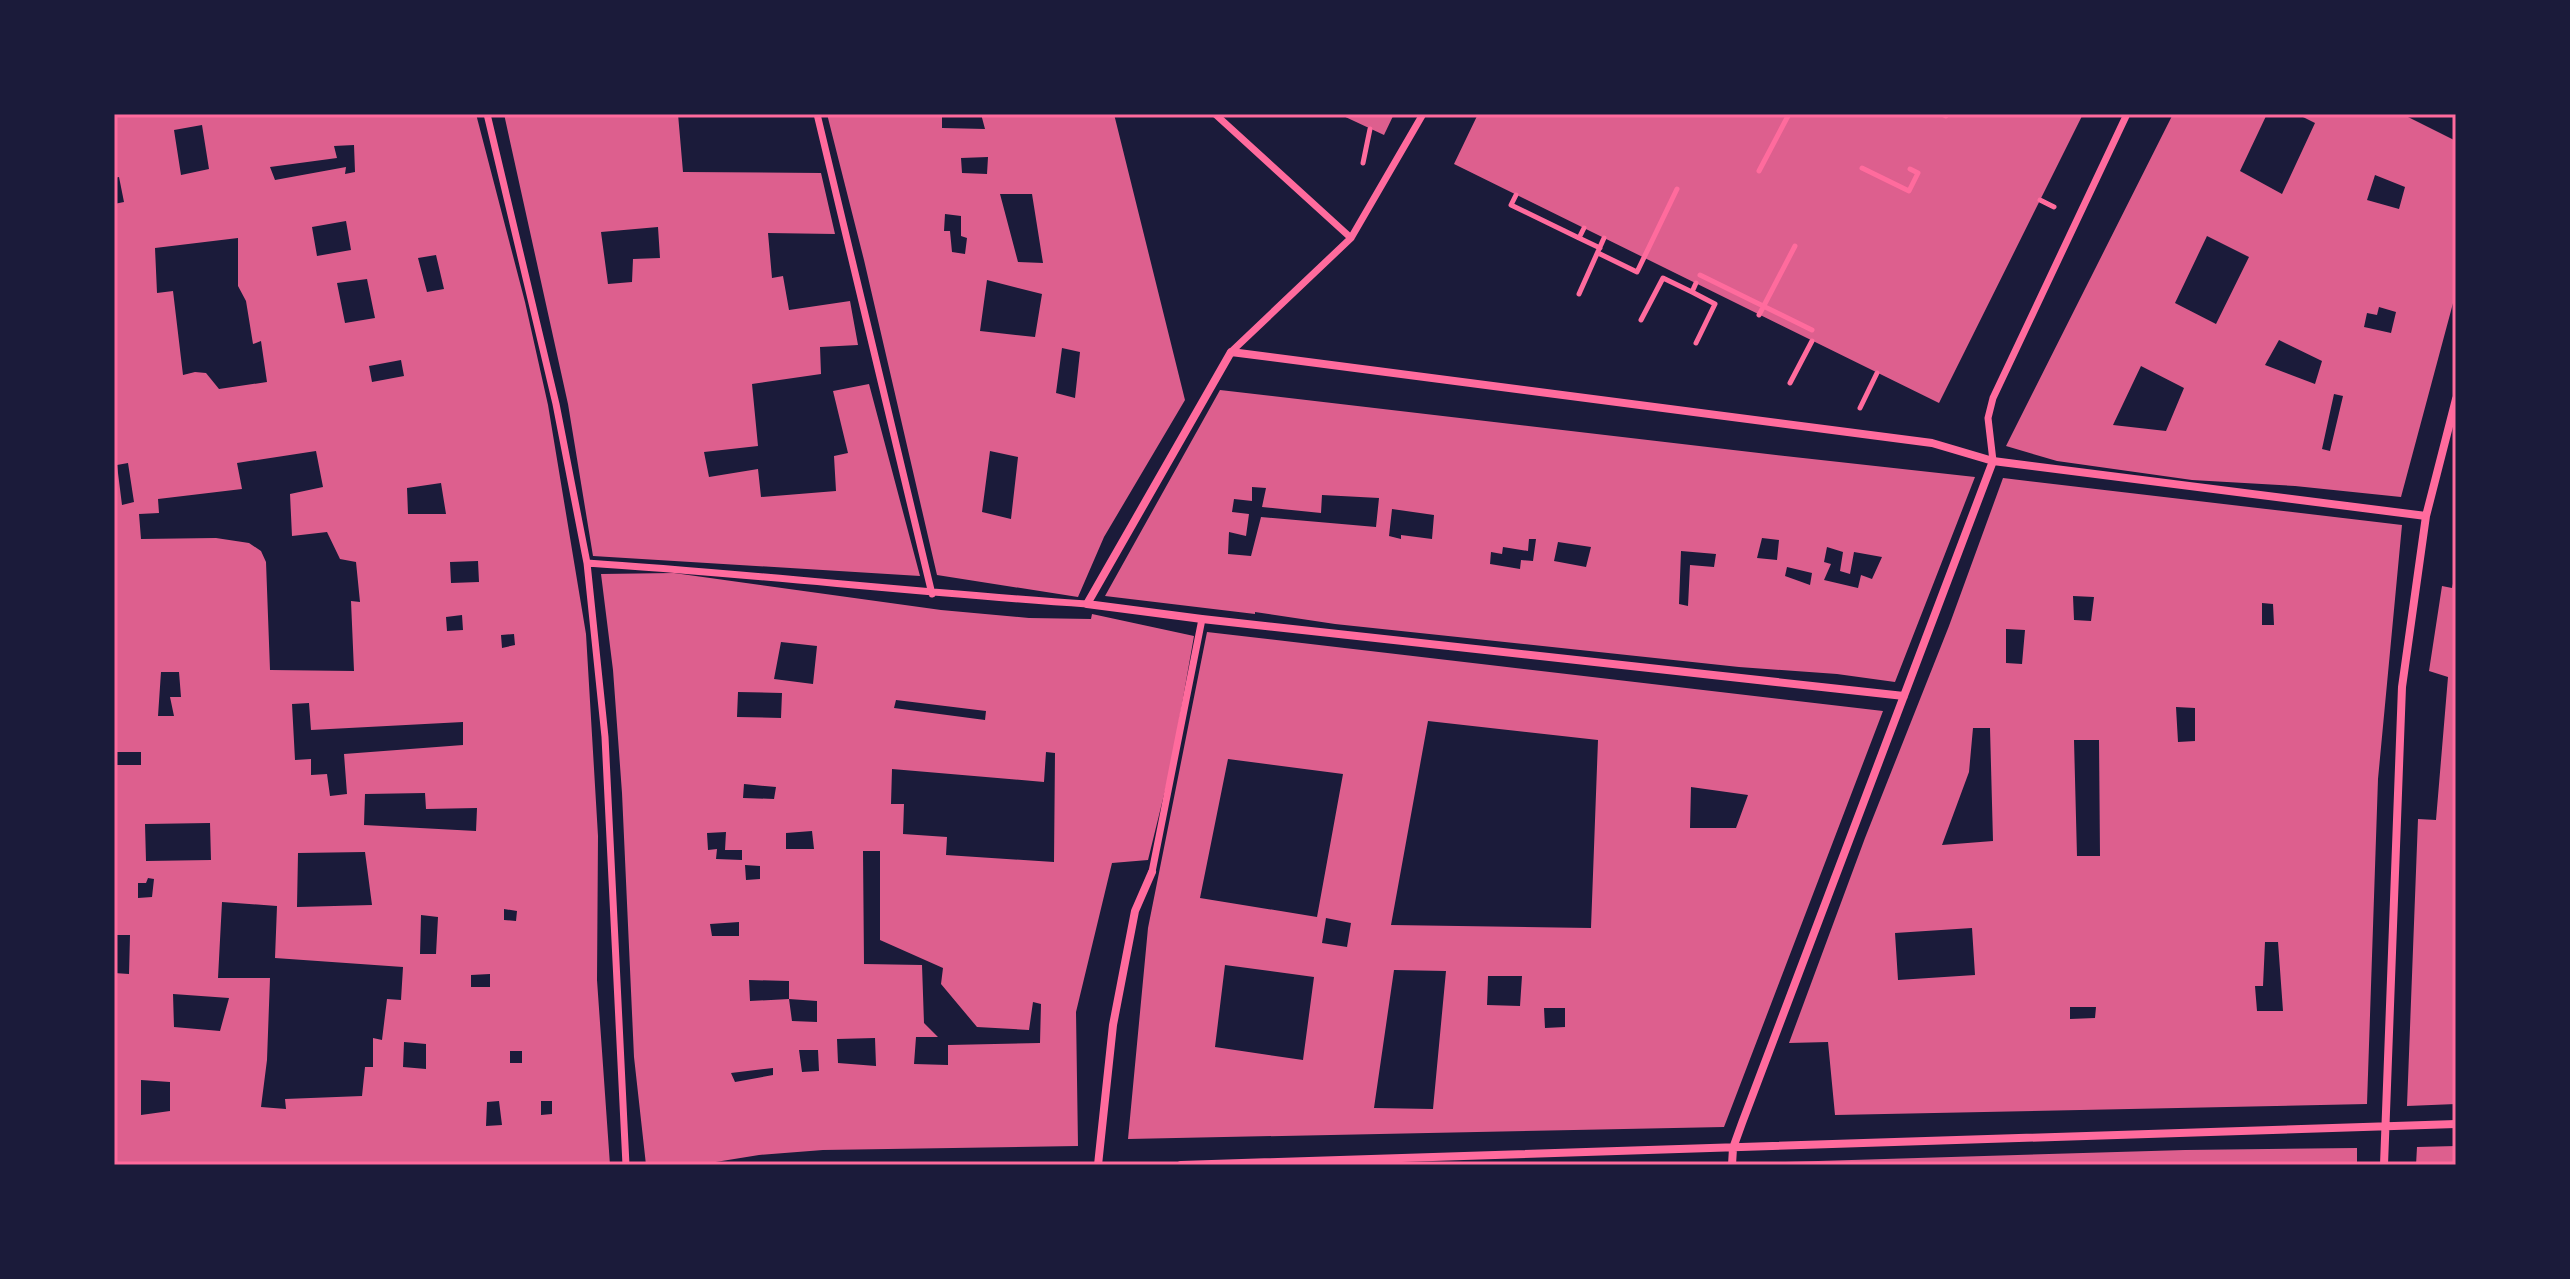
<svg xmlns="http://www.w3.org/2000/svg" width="2570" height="1279" font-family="Manrope,sans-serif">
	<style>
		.building { fill: #dd5f8e; fill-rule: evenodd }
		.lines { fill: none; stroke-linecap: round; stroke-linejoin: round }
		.path { stroke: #ff6b9d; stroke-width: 5 }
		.pedestrian { stroke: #ff6b9d; stroke-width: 7 }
		.minor { stroke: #ff6b9d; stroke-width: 8 }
		.neatline { fill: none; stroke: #ff6b9d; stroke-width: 3 }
	</style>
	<rect width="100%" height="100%" fill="#1b1b3a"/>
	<!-- building -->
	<path class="building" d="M114,114H476L525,302L548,405L586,634L598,836L597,980L610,1165H114V973L129,974L130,935H114V765H141V752H114V204L124,202L119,177L114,178ZM202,125L209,169L181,175L174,130ZM354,145L355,172L345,174L346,167L275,180L270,167L337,158L334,146ZM346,221L351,250L317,256L312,227ZM238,238V286L246,301L253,344L261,341L267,382L219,389L206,373L195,372L183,375L173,291L157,293L155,248ZM436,255L444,289L427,292L418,258ZM367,279L375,318L345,323L337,283ZM401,360L404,376L372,382L369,366ZM316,451L323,487L290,494L292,536L327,532L340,559L356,562L360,602L351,601L354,671L270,670L266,562L261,551L249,543L216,538L141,539L139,514L159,513L158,499L242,489L237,463ZM128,463L134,502L122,505L117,465ZM441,483L446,514H408L407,488ZM478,561L479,582L451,583L450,562ZM462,615L463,630L447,631L446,617ZM514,634L515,645L502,648L501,635ZM161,672H179L181,697H170L174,716H158ZM309,703L311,730L463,722V745L344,754L347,794L330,796L327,774L311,775V759L295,760L292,704ZM425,793L426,809L477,808L476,831L364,825L365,794ZM210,823L211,860L146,861L145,824ZM365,852L372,905L297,907L298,853ZM148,878L154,879L152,897L138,898V883H146ZM222,902L277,906L275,958L403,967L401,1000L387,999L382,1040L373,1038V1067H365L362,1096L285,1099L286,1109L261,1107L267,1060L270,978H218ZM504,909L517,911L516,921L504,920ZM421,915L438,917L436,954H420ZM490,974V987H471V975ZM173,994L229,998L220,1031L174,1027ZM404,1042L426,1044V1069L403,1067ZM510,1051H522V1063H510ZM141,1080L170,1082V1111L141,1115ZM499,1101L502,1125L486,1126L487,1102ZM541,1101H552V1114L541,1115Z
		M504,114H678L683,172L821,173L835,234L768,233L772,278L783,276L789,310L850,301L858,345L820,347L821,374L752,384L758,446L704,452L709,477L758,469L761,497L836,491L834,456L848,453L833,391L869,384L920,576L593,556L568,404ZM658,227L660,258L633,259L632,282L608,284L601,232Z
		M827,114H942V128L985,129L981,114H1114L1185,400L1104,537L1078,597L937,575L864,260ZM988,157L987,174L962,173L961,158ZM1000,194H1032L1043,263L1018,262ZM945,214L961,216V236L967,238L965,254L952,252L950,231H944ZM987,280L1042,294L1035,337L980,331ZM1062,348L1080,352L1075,398L1056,393ZM990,451L1018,457L1011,519L982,512Z
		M1339,114H1394L1384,135Z
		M1478,114H2083L1939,403L1454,164Z
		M2173,114H2267L2240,171L2282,194L2315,123L2297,114H2402L2456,141V292L2401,497L2295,486L2192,480L2057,461L2006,446ZM2375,175L2405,187L2399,209L2367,200ZM2207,236L2249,257L2216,324L2175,303ZM2379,307L2396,312L2391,333L2364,327L2367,313L2377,315ZM2279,340L2322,361L2315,384L2265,365ZM2141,366L2184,388L2166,431L2113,425ZM2334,394L2343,396L2330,451L2322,449Z
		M1220,390L1776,455L1975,477L1895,682L1837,674L1739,667L1335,624L1255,612V614L1105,596ZM1252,487L1266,488L1262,507L1321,513L1322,495L1379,498L1376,527L1261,517L1251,556L1228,554L1229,532L1246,536L1249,514L1232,512L1234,499L1252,501ZM1392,509L1434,515L1432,539L1401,535V539L1389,536ZM1762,538L1779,540L1777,560L1757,558ZM1529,539H1536L1533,561L1521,560L1520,569L1490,564L1491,552L1502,554L1503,547L1528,551ZM1558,542L1591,547L1586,567L1554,561ZM1827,547L1843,552L1840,571L1850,574L1854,552L1882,557L1872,579L1861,575L1858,588L1824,580L1831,564L1824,562ZM1681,551L1716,554L1714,567L1690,565L1688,606L1679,604ZM1787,567L1812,573L1810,585L1785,576Z
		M2003,478L2402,525L2378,779L2367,1104L1835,1115L1828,1042L1789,1043L1865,838L1949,626ZM2073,596L2094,597L2091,621L2074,620ZM2262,603L2273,604L2274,625H2262ZM2006,629L2025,630L2022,664L2006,663ZM2176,707L2195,708V741L2178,742ZM1973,728H1990L1993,841L1942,845L1969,772ZM2074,740H2099L2100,856H2077ZM1972,928L1975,975L1898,980L1895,933ZM2265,942H2278L2283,1011H2257L2255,986H2263ZM2070,1007H2096L2095,1018L2070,1019Z
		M674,573L941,610L1029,618L1091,619L1092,614L1194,636L1171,766L1148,860L1112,863L1076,1012L1078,1146L823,1150L759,1155L697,1165H646L634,1057L622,793L613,670L601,574ZM781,642L817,646L813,684L774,679ZM738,692L782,693L781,718L737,717ZM896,700L986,711L985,720L894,708ZM1046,752L1055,753L1054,862L946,855L947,837L903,834L904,804H891L892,769L1044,782ZM744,784L776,787L774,799L743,798ZM812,831L814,849H786V833ZM726,832L725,850H742V860L716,859L717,849L708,850L707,833ZM863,851H880V940L943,968L941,984L977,1027L1029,1030L1033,1002L1041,1004L1040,1043L948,1045V1065L914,1064L916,1037H938L924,1023L922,965L864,964ZM745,865L760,866V879L746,880ZM739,922V936H712L710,924ZM749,980L789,981V999L817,1001V1022L792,1021L789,999L750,1001ZM875,1038L876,1066L838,1063L837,1039ZM799,1050H818L819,1071L802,1072ZM773,1068V1075L735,1082L731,1073Z
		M2455,575L2456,1104L2407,1106L2418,819L2436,820L2448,677L2429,671L2442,586L2452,588Z
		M1207,632L1883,711L1724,1127L1128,1139L1148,928ZM1428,721L1598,740L1591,928L1391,925ZM1228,759L1343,774L1317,917L1200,898ZM1691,787L1748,795L1736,828H1690ZM1326,918L1351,923L1347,947L1322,943ZM1225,965L1314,977L1303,1060L1215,1047ZM1394,970L1446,971L1433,1109L1374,1108ZM1488,976H1522L1520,1006L1487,1005ZM1544,1008H1565V1027L1545,1028Z
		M2456,1146V1165H2416L2417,1147Z
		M2357,1148V1165H1785V1162L2185,1150Z"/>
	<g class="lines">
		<!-- path -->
		<path class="path" d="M1942,114L1946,116L1947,114
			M1363,163L1370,129
			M1862,168L1909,191L1918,173L1910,169
			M1759,171L1789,114
			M1516,195L1511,205L1579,238
			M2040,200L2054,207
			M1584,228L1579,238L1600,248
			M1598,253L1637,272L1677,189
			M1700,275L1812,330
			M1696,283L1692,292L1715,304L1696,343
			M1579,294L1604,238
			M1759,315L1795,246
			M1641,320L1663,278L1692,292
			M1790,383L1812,341
			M1860,408L1877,373"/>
		<!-- pedestrian -->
		<path class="pedestrian" d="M487,114L556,404L587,563L605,737L626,1165
			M817,114L932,594
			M1215,114L1351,238
			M1231,352L1351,238L1423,114
			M1993,461L1988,418L1993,398L2127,114
			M587,563C754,574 920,593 1087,604
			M1152,872L1202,619"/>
		<!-- minor -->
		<path class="minor" d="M1904,696L1202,619L1087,604L1231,352L1932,443L1993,461L2426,516
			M1098,1165L1113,1025L1135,911L1152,872
			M1181,1165L2456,1124
			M1732,1165L1733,1148L1742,1123L1993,461
			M2384,1165L2402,687L2426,516L2456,399"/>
	</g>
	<!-- border -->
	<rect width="2570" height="1279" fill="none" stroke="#1b1b3a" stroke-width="232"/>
	<rect x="116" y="116" width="2338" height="1047" class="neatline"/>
</svg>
